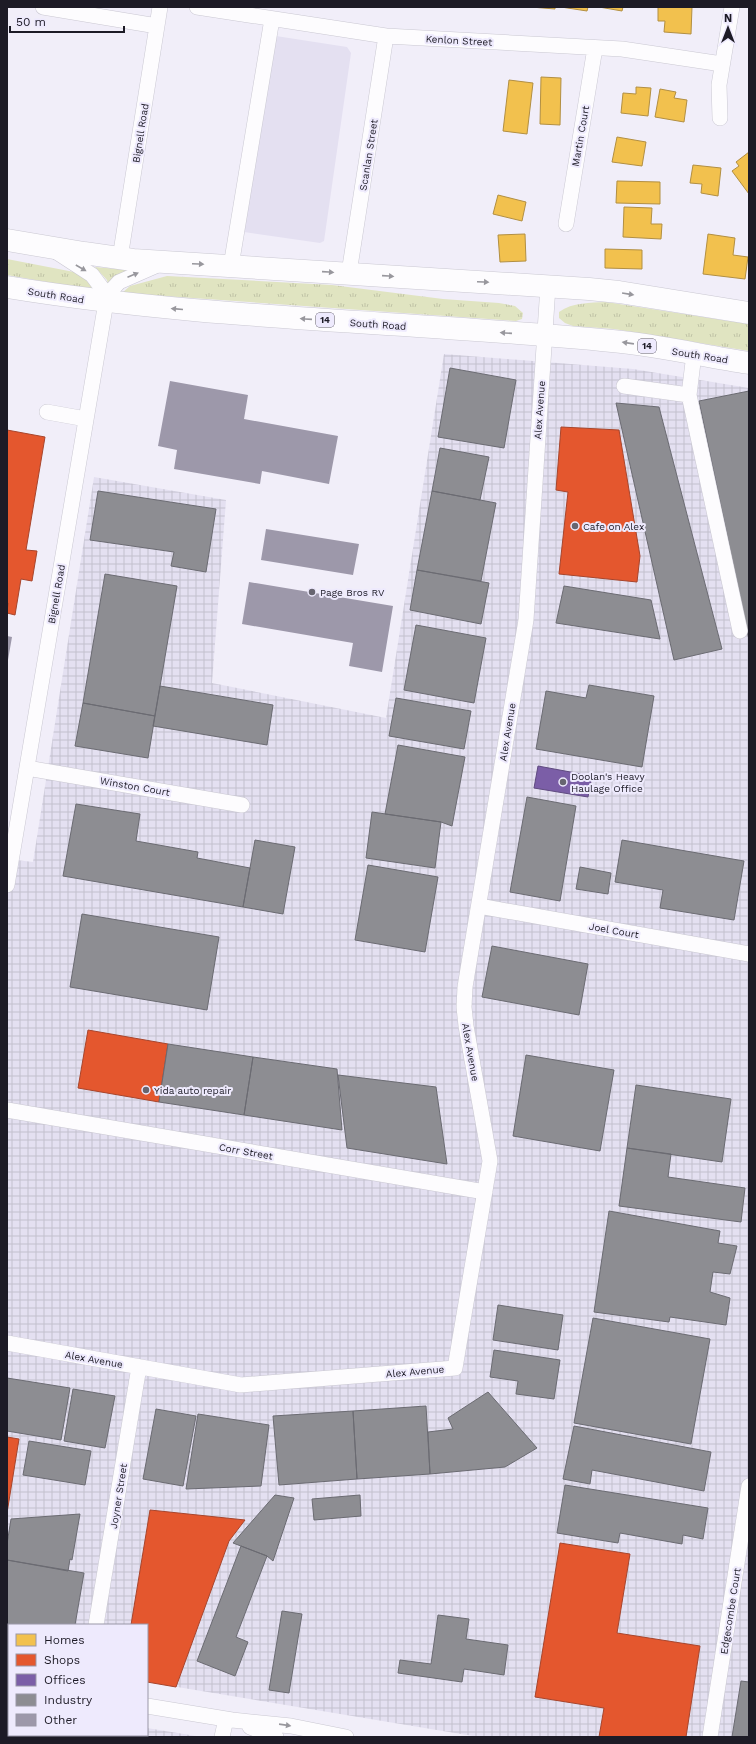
<svg xmlns="http://www.w3.org/2000/svg" width="756" height="1744" font-family="'Work Sans',sans-serif">
	<style>
		.built { fill: #e4e0f1 }
		.industrial { fill: url(#industrial-grid) }
		.grass { fill: url(#grass-tufts) }
		.homes { fill: #f2c14e; stroke: #b28f42 }
		.shops { fill: #e4572e; stroke: #a8452c }
		.offices { fill: #7b5ea7; stroke: #5f4a80 }
		.industry { fill: #8d8d92; stroke: #6b6b72 }
		.building { fill: #9d98aa }
		.lines { fill: none; stroke-linecap: round; stroke-linejoin: round }
		.minor-casing { stroke: #cac8d2; stroke-width: 16 }
		.highway-casing { stroke: #cac8d2; stroke-width: 23 }
		.minor { stroke: #fdfcfe; stroke-width: 15 }
		.highway { stroke: #fdfcfe; stroke-width: 22 }
		.oneway { fill: #98979d }
		.poi-dot { fill: #676570; stroke: #eeeafd; stroke-width: 1.5 }
		.labels { text-anchor: middle; stroke-width: 4; stroke-linejoin: round; paint-order: stroke }
		.shield { fill: #eeeafd; stroke: #5c5966; stroke-width: 1 }
		.shield-label { font-size: 9px; font-weight: bold; fill: #1d1b26 }
		.street-label { font-size: 10px; fill: #1d1b26; stroke: #eeeafd }
		.poi-label { font-size: 10px; fill: #1d1b26; stroke: #eeeafd; text-anchor: start }
	</style>
	<defs>
		<pattern id="industrial-grid" width="8" height="8" patternUnits="userSpaceOnUse"><rect width="8" height="8" fill="#e4e0f1"/><path d="M0 4h8M4 0v8" fill="none" stroke="#c3c0ce"/></pattern>
		<pattern id="grass-tufts" width="24" height="20" patternUnits="userSpaceOnUse"><rect width="24" height="20" fill="#e0e4c1"/><path d="M3 7l-1-3M5 7V3M7 7l1-3M15 17l-1-3M17 17v-4M19 17l1-3" fill="none" stroke="#c0c3a6"/></pattern>
	</defs>
	<rect width="100%" height="100%" fill="#f1eef9"/>
	<!-- built -->
	<path class="built" d="M276,36L347,47L351,53L324,241L320,243L244,232Z"/>
	<!-- industrial -->
	<path class="industrial" d="M444,354L633,369L749,388V1737H479L147,1682V1625H9V1659H7V859L33,862L94,477L226,500L212,683L386,718Z
		M7,1705L9,1706V1735H147V1728L202,1737H7Z"/>
	<!-- grass -->
	<path class="grass" d="M7,259L74,272C83,275 90,280 92,290L7,275Z
		M95,267L128,270L108,285L107,280Z
		M167,276L332,285L443,299L499,303L515,306L523,313L522,319L516,321L122,293L130,286Z
		M606,302L749,324V351L614,329L573,326L565,323L559,318V312C573,302 590,303 606,302Z"/>
	<!-- homes -->
	<path class="homes" d="M531,7H555V9Z
		M561,7H588L587,11Z
		M599,7H623L622,11Z
		M658,7H692L691,34L664,32L665,21H658Z
		M541,77L561,78L560,125L540,124Z
		M509,80L533,83L527,134L503,131Z
		M636,87L651,88L648,116L621,113L623,93L636,94Z
		M660,89L676,92L674,98L687,100L684,122L655,117Z
		M617,137L646,142L642,166L612,162Z
		M749,152V194L732,171L739,166L736,162Z
		M693,165L721,168L718,196L701,193L702,184L690,183Z
		M617,181L660,182V204L616,203Z
		M498,195L526,202L522,221L493,214Z
		M624,207L652,208L651,224H662L661,239L623,237Z
		M525,234L526,261L500,262L498,235Z
		M708,234L735,238L733,255L748,257L745,279L703,274Z
		M605,249L642,250V269L605,268Z"/>
	<!-- shops -->
	<path class="shops" d="M561,427L619,430L640,556L637,582L559,574L568,492L556,490Z
		M7,430L45,437L26,550L37,551L32,581L21,579L15,615L7,613L8,603L7,602Z
		M88,1030L168,1044L159,1102L78,1088Z
		M7,1437L19,1439L7,1513Z
		M150,1510L245,1520L229,1541L176,1687L147,1682V1625H131Z
		M560,1543L630,1554L617,1633L700,1646L686,1737H599L604,1708L535,1697Z"/>
	<!-- offices -->
	<path class="offices" d="M538,766L592,776L588,797L534,788Z"/>
	<!-- industry -->
	<path class="industry" d="M450,368L516,380L504,448L438,437Z
		M749,391V640L699,401Z
		M616,403L659,407L722,649L674,660Z
		M440,448L489,457L480,500L432,491Z
		M98,491L216,509L206,572L171,566L174,552L90,540Z
		M432,491L496,503L481,581L417,570Z
		M417,570L489,583L481,624L410,610Z
		M105,574L177,586L155,716L83,703Z
		M564,586L651,600L660,639L556,623Z
		M416,625L486,638L474,703L404,690Z
		M589,685L654,696L642,767L536,749L546,691L586,698Z
		M160,686L273,705L267,745L153,726Z
		M396,698L471,711L464,749L389,736Z
		M83,703L155,716L148,758L75,746Z
		M398,745L465,757L452,826L441,822L385,814Z
		M527,797L576,806L560,901L510,892Z
		M76,804L140,814L136,841L198,852L197,858L250,868L243,907L63,876Z
		M372,812L441,822L435,868L366,858Z
		M255,840L295,847L283,914L243,907Z
		M622,840L744,861L734,920L660,908L663,890L615,882Z
		M368,865L438,877L425,952L355,940Z
		M580,867L611,873L608,894L576,889Z
		M82,914L219,937L207,1010L70,987Z
		M492,946L588,964L579,1015L482,997Z
		M168,1044L253,1057L244,1115L159,1102Z
		M526,1055L614,1070L600,1151L513,1136Z
		M253,1057L337,1069L342,1130L244,1115Z
		M338,1075L436,1087L447,1164L347,1148Z
		M636,1085L731,1099L722,1162L627,1148Z
		M627,1148L671,1154L668,1177L745,1188L741,1222L619,1206Z
		M609,1211L720,1231L718,1243L737,1246L730,1274L713,1272L710,1292L730,1298L726,1325L670,1317L669,1322L594,1312Z
		M498,1305L563,1315L558,1350L493,1340Z
		M593,1318L710,1339L691,1444L574,1423Z
		M494,1350L560,1360L554,1399L516,1394L518,1381L490,1377Z
		M7,1378L70,1388L61,1440L7,1431Z
		M73,1389L115,1396L105,1448L64,1441Z
		M488,1392L537,1448L505,1467L430,1474L428,1432L453,1429L448,1418Z
		M426,1406L430,1474L357,1479L353,1411Z
		M156,1409L196,1416L183,1486L143,1479Z
		M353,1411L357,1479L279,1485L273,1416Z
		M198,1414L269,1425L261,1486L186,1489Z
		M574,1426L711,1452L704,1491L592,1470L590,1484L563,1479Z
		M29,1441L91,1451L85,1485L23,1475Z
		M565,1485L708,1508L703,1539L683,1535L682,1544L620,1533L618,1543L557,1533Z
		M275,1495L294,1498L273,1561L267,1556L233,1543Z
		M360,1495L361,1516L314,1520L312,1499Z
		M80,1514L72,1560L70,1559L68,1571L7,1560V1544L11,1519Z
		M241,1546L267,1556L236,1637L248,1642L235,1676L197,1661Z
		M7,1560L84,1573L75,1625H9V1646H7Z
		M282,1611L302,1614L289,1693L269,1690Z
		M438,1615L469,1619L466,1639L508,1645L504,1675L464,1669L462,1682L398,1673L400,1660L431,1664Z
		M741,1681L749,1682V1737H732Z"/>
	<!-- building -->
	<path class="building" d="M170,381L248,395L244,419L338,436L329,484L262,471L260,484L174,469L177,450L158,446Z
		M266,529L359,544L353,575L261,560Z
		M249,582L393,606L382,672L349,666L353,643L242,624Z
		M7,636L12,637L8,660H7Z"/>
	<g class="lines">
		<defs>
			<path id="minor" d="M43,7L157,26
				M197,7L386,36L622,49L722,64
				M720,118L719,85L732,7
				M566,224L595,48
				M55,251L92,275L107,295L119,282L160,264
				M120,258L160,7
				M231,266L272,19
				M349,273L386,36
				M624,386L689,395L694,354
				M689,395L740,631
				M47,412L86,419
				M27,768L242,805
				M7,885L106,302
				M479,906L749,954
				M7,1110L485,1192
				M7,1343L241,1385L455,1368L490,1161L466,1026L464,1007L465,987L526,620L548,286
				M96,1625L139,1367
				M7,1683H9
				M147,1706L232,1720L291,1726L346,1737
				M250,1727L276,1737
				M34,1737V1735
				M222,1737L226,1719
				M710,1737L749,1486"/>
			<path id="highway" d="M7,240L84,253L133,260L589,289L619,292L749,313
				M7,287C207,320 410,321 612,341C658,345 703,356 749,363"/>
		</defs>
		<!-- minor casing -->
		<use href="#minor" class="minor-casing"/>
		<!-- highway casing -->
		<use href="#highway" class="highway-casing"/>
		<!-- minor -->
		<use href="#minor" class="minor"/>
		<!-- highway -->
		<use href="#highway" class="highway"/>
	</g>
	<!-- one-way arrows -->
	<defs><path id="oneway-solid" d="M-6-.8H1V-3.2L6.5 0L1 3.2V.8H-6Z"/></defs>
	<g class="oneway">
		<use href="#oneway-solid" transform="translate(198 264) rotate(3)"/>
		<use href="#oneway-solid" transform="translate(81 268) rotate(30)"/>
		<use href="#oneway-solid" transform="translate(328 272) rotate(4)"/>
		<use href="#oneway-solid" transform="translate(133 275) rotate(-23)"/>
		<use href="#oneway-solid" transform="translate(388 276) rotate(4)"/>
		<use href="#oneway-solid" transform="translate(483 282) rotate(3)"/>
		<use href="#oneway-solid" transform="translate(628 294) rotate(9)"/>
		<use href="#oneway-solid" transform="translate(177 309) rotate(-175)"/>
		<use href="#oneway-solid" transform="translate(306 319) rotate(-176)"/>
		<use href="#oneway-solid" transform="translate(506 333) rotate(-176)"/>
		<use href="#oneway-solid" transform="translate(628 343) rotate(-172)"/>
		<use href="#oneway-solid" transform="translate(285 1725) rotate(8)"/>
	</g>
	<!-- markers -->
	<g class="poi-dot">
		<circle cx="575" cy="526" r="4"/>
		<circle cx="312" cy="592" r="4"/>
		<circle cx="563" cy="782" r="4"/>
		<circle cx="146" cy="1090" r="4"/>
	</g>
	<g class="labels">
		<!-- shield labels -->
		<g class="shield">
			<rect x="316" y="313" width="18" height="14" rx="3"/>
			<rect x="638" y="339" width="18" height="14" rx="3"/>
		</g>
		<g class="shield-label">
			<text x="325" y="323">14</text>
			<text x="647" y="349">14</text>
		</g>
		<!-- street labels -->
		<g class="street-label">
			<text transform="translate(459 40) rotate(3)" y="4">Kenlon Street</text>
			<text transform="translate(140 133) rotate(-81)" y="4">Bignell Road</text>
			<text transform="translate(580 136) rotate(-80)" y="4">Martin Court</text>
			<text transform="translate(368 155) rotate(-81)" y="4">Scanlan Street</text>
			<text transform="translate(56 295) rotate(9)" y="4">South Road</text>
			<text transform="translate(378 324) rotate(4)" y="4">South Road</text>
			<text transform="translate(700 355) rotate(9)" y="4">South Road</text>
			<text transform="translate(539 410) rotate(-86)" y="4">Alex Avenue</text>
			<text transform="translate(56 594) rotate(-80)" y="4">Bignell Road</text>
			<text transform="translate(507 732) rotate(-81)" y="4">Alex Avenue</text>
			<text transform="translate(135 786) rotate(10)" y="4">Winston Court</text>
			<text transform="translate(614 930) rotate(10)" y="4">Joel Court</text>
			<text transform="translate(471 1052) rotate(80)" y="4">Alex Avenue</text>
			<text transform="translate(246 1151) rotate(10)" y="4">Corr Street</text>
			<text transform="translate(94 1359) rotate(10)" y="4">Alex Avenue</text>
			<text transform="translate(415 1371) rotate(-5)" y="4">Alex Avenue</text>
			<text transform="translate(118 1496) rotate(-81)" y="4">Joyner Street</text>
			<text transform="translate(730 1611) rotate(-81)" y="4">Edgecombe Court</text>
		</g>
		<!-- poi labels -->
		<g class="poi-label">
			<text x="583" y="530">Cafe on Alex</text>
			<text x="320" y="596">Page Bros RV</text>
			<text x="571" y="780">Doolan's Heavy<tspan x="571" dy="12">Haulage Office</tspan></text>
			<text x="154" y="1094">Yida auto repair</text>
		</g>
	</g>
	<!-- border -->
	<rect width="756" height="1744" fill="none" stroke="#1d1b26" stroke-width="16"/>
	<!-- legend -->
	<rect x="8" y="1624" width="140" height="112" fill="#eeeafd" stroke="#9a97a7"/>
	<rect x="16" y="1634" width="20" height="12" fill="#f2c14e" stroke="#9a97a7"/>
	<text x="44" y="1644" font-size="12" fill="#1d1b26">Homes</text>
	<rect x="16" y="1654" width="20" height="12" fill="#e4572e" stroke="#9a97a7"/>
	<text x="44" y="1664" font-size="12" fill="#1d1b26">Shops</text>
	<rect x="16" y="1674" width="20" height="12" fill="#7b5ea7" stroke="#9a97a7"/>
	<text x="44" y="1684" font-size="12" fill="#1d1b26">Offices</text>
	<rect x="16" y="1694" width="20" height="12" fill="#8d8d92" stroke="#9a97a7"/>
	<text x="44" y="1704" font-size="12" fill="#1d1b26">Industry</text>
	<rect x="16" y="1714" width="20" height="12" fill="#9d98aa" stroke="#9a97a7"/>
	<text x="44" y="1724" font-size="12" fill="#1d1b26">Other</text>
	<!-- north arrow -->
	<g transform="translate(728 28)" stroke="#eeeafd" stroke-width="3" paint-order="stroke">
	<path d="M0-3L7 15L0 10L-7 15Z" fill="#1d1b26"/>
	<text y="-6" font-size="11" font-weight="bold" text-anchor="middle" fill="#1d1b26">N</text>
	</g>
	<!-- scale -->
	<path d="M10 26v6h114v-6" fill="none" stroke="#1d1b26" stroke-width="2"/>
	<text x="16" y="26" font-size="12" fill="#1d1b26" stroke="#eeeafd" stroke-width="3" paint-order="stroke">50 m</text>
</svg>
